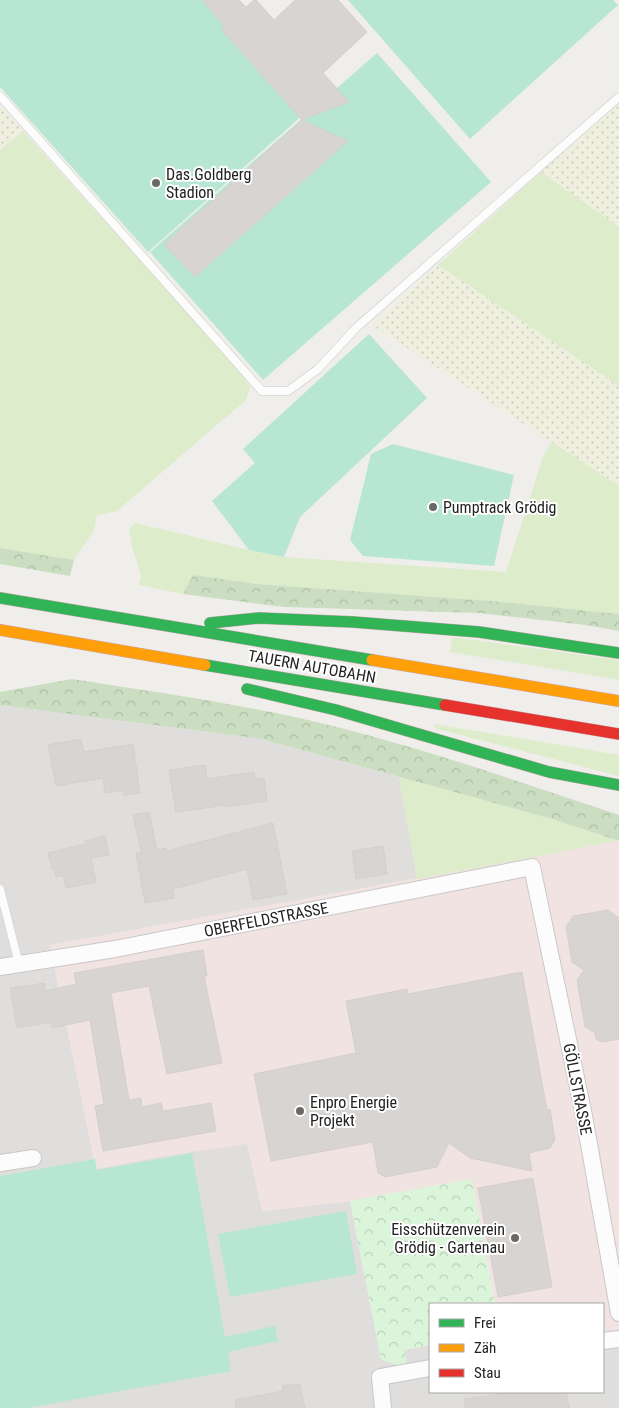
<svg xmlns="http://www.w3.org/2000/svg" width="619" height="1408" font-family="'Roboto Condensed',sans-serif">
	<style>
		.residential { fill: #dfdedc }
		.commercial { fill: #f1e3e1 }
		.farmland { fill: url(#farmland-dots) }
		.grass { fill: #ddeccb }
		.forest { fill: url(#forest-crowns) }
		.park { fill: url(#park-crowns) }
		.pitch { fill: #b7e6d2 }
		.building { fill: #d7d4d2; stroke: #d3d0cc }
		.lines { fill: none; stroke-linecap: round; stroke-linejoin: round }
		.lane-casing { stroke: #c9c8c7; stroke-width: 9 }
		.street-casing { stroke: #c9c8c7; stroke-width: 18 }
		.fast-casing { stroke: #c5a2ac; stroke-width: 12 }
		.slow-casing { stroke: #c5a2ac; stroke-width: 12 }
		.jam-casing { stroke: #c5a2ac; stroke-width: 12 }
		.lane { stroke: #fdfcfc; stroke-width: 8 }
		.street { stroke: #fdfcfc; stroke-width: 16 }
		.fast { stroke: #30b455; stroke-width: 11 }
		.slow { stroke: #ff9f0a; stroke-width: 11 }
		.jam { stroke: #e5322d; stroke-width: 11 }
		.poi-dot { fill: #6a6968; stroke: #fff; stroke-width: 2 }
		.labels { text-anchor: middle; stroke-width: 4; stroke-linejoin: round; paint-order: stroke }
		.poi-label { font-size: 16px; fill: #222; stroke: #fff; text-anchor: start }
		.street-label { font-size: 16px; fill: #222; stroke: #fff }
	</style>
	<defs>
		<pattern id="farmland-dots" width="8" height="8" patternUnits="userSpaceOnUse" patternTransform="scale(1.25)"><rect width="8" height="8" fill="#efefdf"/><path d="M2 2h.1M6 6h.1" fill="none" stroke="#cdcdbf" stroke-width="1.8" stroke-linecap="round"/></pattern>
		<pattern id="forest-crowns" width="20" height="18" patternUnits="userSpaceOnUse" patternTransform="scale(1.25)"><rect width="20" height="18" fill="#cbdec1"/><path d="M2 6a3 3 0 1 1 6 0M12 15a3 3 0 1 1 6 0" fill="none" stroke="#aebea6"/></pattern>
		<pattern id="park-crowns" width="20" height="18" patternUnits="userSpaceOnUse" patternTransform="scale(1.25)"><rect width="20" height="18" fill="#daf5da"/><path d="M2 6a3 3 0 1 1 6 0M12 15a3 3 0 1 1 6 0" fill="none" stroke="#bbd2bb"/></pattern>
	</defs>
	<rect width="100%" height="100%" fill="#f0eeeb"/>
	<!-- residential -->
	<path class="residential" d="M0,705L261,739L399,777L417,879L50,945L96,1169L157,1157L247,1143L263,1211L350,1201L381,1359L406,1365L404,1350L430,1345V1392H603V1332L619,1329V1408H0Z"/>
	<!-- commercial -->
	<path class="commercial" d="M619,841V1329L603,1332V1304H495L472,1179L350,1201L262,1211L247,1144L158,1157L96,1169L50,945Z"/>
	<!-- farmland -->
	<path class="farmland" d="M619,103V227L541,172Z
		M0,105L23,131L0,150Z
		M438,265L619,386V486L372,325Z"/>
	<!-- grass -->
	<path class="grass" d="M23,131L241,372L250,387L246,400L117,511L97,515L94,530L74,560L0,548V150Z
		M541,172L619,227V386L438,265Z
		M552,442L619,486V614L504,602L258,584L194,575L183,594L139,585L141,576L133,550L129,530L135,523L249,550L284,557L506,572L544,454Z
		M452,637L619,660V680L450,652Z
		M435,724L619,755V776L434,728Z
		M399,777L549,818L618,841L417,879Z"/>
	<!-- forest -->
	<path class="forest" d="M0,548L74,560L70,576L0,564Z
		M193,575L258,584L504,602L619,614V631L586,625L479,613L284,607L183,594Z
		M72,679C161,693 250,705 337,727C432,751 526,784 619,815V841L549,818L261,739L0,705V692Z"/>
	<!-- park -->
	<path class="park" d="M472,1179L495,1304H430V1345L404,1350L407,1366L399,1367L381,1359L350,1201Z"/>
	<!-- pitch -->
	<path class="pitch" d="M0,0H202L304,114L148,252L0,87Z
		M348,0H613L618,5L470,139Z
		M377,53L491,182L263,380L150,252Z
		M369,334L427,398L300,517L284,557L249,550L212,501L255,463L243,449Z
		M393,444L514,475L494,566L363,556L350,540L371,454Z
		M192,1153L225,1337L275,1326L278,1341L228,1352L231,1371L27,1408H0V1176L95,1159L97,1170Z
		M346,1211L357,1274L230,1297L218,1234Z"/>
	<!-- building -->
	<path class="building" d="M202,0H239L246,7L254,0H256L274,20L295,0H338L367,32L323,73L349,102L302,120L221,29L224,26Z
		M302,120L348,141L195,277L164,244Z
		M81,739L84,752L133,744L140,793L124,795V790L105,793L103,778L56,786L48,745Z
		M205,765L207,779L254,772L255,779L264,778L267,801L226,807L225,805L176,812L169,770Z
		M149,812L157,850L166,848V851L273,823L287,894L253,900L247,869L173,889L174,898L145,903L136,853L141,852L133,815Z
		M105,836L109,855L91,858L96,882L66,888L63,875L56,877L55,869H52L48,853L86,844L85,841Z
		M383,846L387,874L356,879L352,851Z
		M608,910L619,918V1039L602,1042L596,1039L595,1033L585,1027L577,980L584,970L572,962L566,927L573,916Z
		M203,950L207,976H204L222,1063L167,1074L149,986L111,993L129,1100L141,1098L142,1107L161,1103L163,1111L211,1103L216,1131L103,1151L95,1106L104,1104L90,1020L52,1028V1022L17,1028L10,988L45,983V991L76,984L74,973Z
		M522,972L547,1110L550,1109L555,1140L550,1148L529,1153L532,1171L470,1158L449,1143L437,1167L385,1177L378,1173L373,1142L271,1161L254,1074L356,1053L346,1001L407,989L408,994Z
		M533,1178L552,1287L498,1297L478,1188Z
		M300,1384L305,1408H236L235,1400L283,1391L282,1386Z
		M513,1392H566L569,1408H465V1399Z"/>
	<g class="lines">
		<defs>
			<path id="lane" d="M0,96L262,391H288L318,369L357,327L619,97
				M0,889L19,964"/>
			<path id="street" d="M0,967L115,949L532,867L584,1116L619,1313
				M0,1163L33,1158
				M603,1341L619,1339
				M383,1408L380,1377L430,1368"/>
			<path id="fast" d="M0,598L372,660
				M210,623L259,618L353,622L479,632L619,653
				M205,665L445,705
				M247,689L336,710L549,772L619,785"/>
			<path id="slow" d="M0,630L205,665
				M372,660L619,701"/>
			<path id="jam" d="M445,705L619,734"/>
		</defs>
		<!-- lane casing -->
		<use href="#lane" class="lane-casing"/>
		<!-- street casing -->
		<use href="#street" class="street-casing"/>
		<!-- fast casing -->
		<use href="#fast" class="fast-casing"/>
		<!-- slow casing -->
		<use href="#slow" class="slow-casing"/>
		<!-- jam casing -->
		<use href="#jam" class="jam-casing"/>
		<!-- lane -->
		<use href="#lane" class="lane"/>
		<!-- street -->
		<use href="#street" class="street"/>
		<!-- fast -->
		<use href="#fast" class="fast"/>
		<!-- slow -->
		<use href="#slow" class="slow"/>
		<!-- jam -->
		<use href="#jam" class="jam"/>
	</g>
	<!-- markers -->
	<g class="poi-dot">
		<circle cx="156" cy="183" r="5"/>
		<circle cx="433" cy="507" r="5"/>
		<circle cx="300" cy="1111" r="5"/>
		<circle cx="515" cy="1238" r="5"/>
	</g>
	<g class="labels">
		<!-- poi labels -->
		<g class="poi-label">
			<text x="166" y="180">Das.Goldberg<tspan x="166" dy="18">Stadion</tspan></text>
			<text x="443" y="513">Pumptrack Grödig</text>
			<text x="310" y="1108">Enpro Energie<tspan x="310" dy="18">Projekt</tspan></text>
			<text x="505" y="1235" text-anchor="end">Eisschützenverein<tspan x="505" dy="18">Grödig - Gartenau</tspan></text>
		</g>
		<!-- street labels -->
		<g class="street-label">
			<text transform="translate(312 666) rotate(10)" y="6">TAUERN AUTOBAHN</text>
			<text transform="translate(266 919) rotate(-11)" y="6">OBERFELDSTRASSE</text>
			<text transform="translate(578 1089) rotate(79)" y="6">GÖLLSTRASSE</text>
		</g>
	</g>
	<!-- legend -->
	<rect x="429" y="1303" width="175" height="90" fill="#ffffff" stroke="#a7a7a7"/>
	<rect x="439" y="1319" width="25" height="8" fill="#30b455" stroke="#a7a7a7"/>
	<text x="474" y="1328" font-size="15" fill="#222222">Frei</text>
	<rect x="439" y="1344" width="25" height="8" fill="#ff9f0a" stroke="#a7a7a7"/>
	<text x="474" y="1353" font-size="15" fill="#222222">Zäh</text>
	<rect x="439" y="1369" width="25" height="8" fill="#e5322d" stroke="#a7a7a7"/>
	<text x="474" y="1378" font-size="15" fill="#222222">Stau</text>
</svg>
